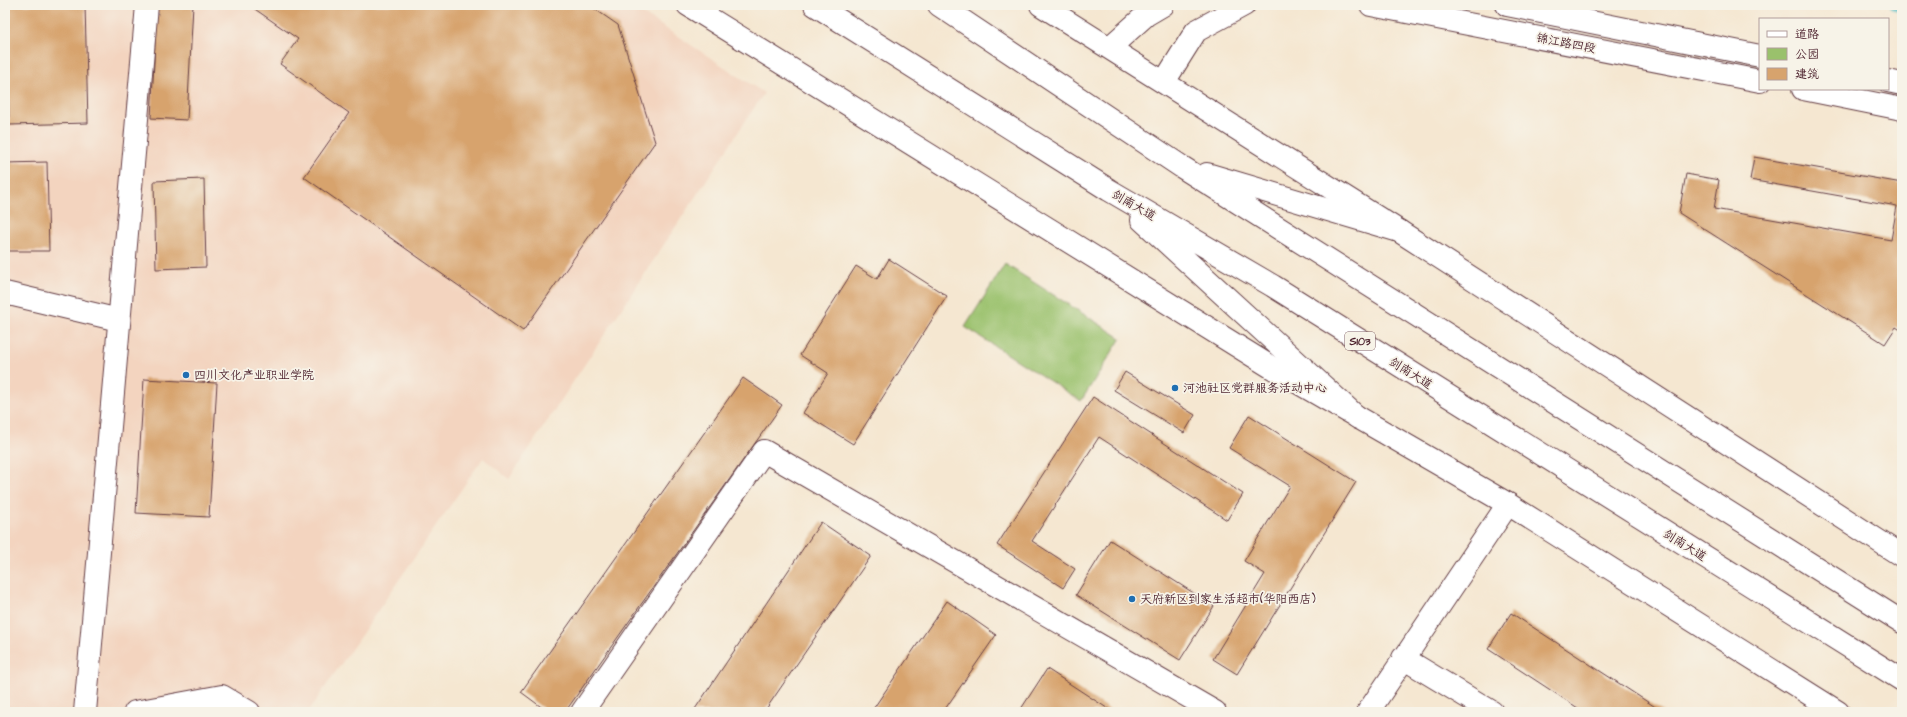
<svg xmlns="http://www.w3.org/2000/svg" width="1907" height="717" font-family="'Architects Daughter','LXGW WenKai TC',sans-serif">
	<style>
		.built { fill: #f3d4bf }
		.green { fill: #9ac16c; stroke: #72704c }
		.lines { fill: none; stroke-linecap: round; stroke-linejoin: round }
		.stream { stroke: #51bfc6; stroke-width: 9 }
		.building { fill: #d7a36d }
		.minor-casing { stroke: #643d44; stroke-width: 24 }
		.major-casing { stroke: #643d44; stroke-width: 24 }
		.highway-casing { stroke: #643d44; stroke-width: 24 }
		.minor { stroke: #fff; stroke-width: 22 }
		.major { stroke: #fff; stroke-width: 22 }
		.highway { stroke: #fff; stroke-width: 22 }
		.poi-dot { fill: #1f6fb2; stroke: #f7f3e8; stroke-width: 1.5 }
		.labels { text-anchor: middle; stroke-width: 3.5; stroke-linejoin: round; paint-order: stroke }
		.shield { fill: #f7f3e8; stroke: #7e5f64; stroke-width: 1 }
		.shield-label { font-size: 11px; font-weight: bold; fill: #4a1f2b }
		.street-label { font-size: 12px; fill: #4a1f2b; stroke: #f7f3e8 }
		.poi-label { font-size: 12px; fill: #4a1f2b; stroke: #f7f3e8; text-anchor: start }
	</style>
	<rect width="100%" height="100%" fill="#f7f3e8"/>
	<filter id="ink" filterUnits="userSpaceOnUse"><feTurbulence type="fractalNoise" baseFrequency=".025" numOctaves="2"/><feDisplacementMap in="SourceGraphic" scale="8" xChannelSelector="R" yChannelSelector="G"/><feConvolveMatrix kernelMatrix="1 2 1 2 8 2 1 2 1" color-interpolation-filters="sRGB"/></filter>
	<filter id="wash" filterUnits="userSpaceOnUse"><feTurbulence type="fractalNoise" baseFrequency=".012" numOctaves="4" result="noise"/><feDisplacementMap in="SourceGraphic" scale="16" xChannelSelector="R" yChannelSelector="G"/><feGaussianBlur stdDeviation="0.9" result="paint"/><feColorMatrix in="noise" values="0 0 0 0 0 0 0 0 0 0 0 0 0 0 0 0 0 1.4 0 .05"/><feComposite in="paint" operator="in"/></filter>
	<g filter="url(#wash)">
		<rect width="100%" height="100%" fill="#f5e7d1"/>
		<!-- built -->
		<path class="built" d="M5,5H630L764,93L509,479L483,458L308,712H5Z"/>
		<!-- green -->
		<path class="green" d="M1005,264L1121,338L1081,401L965,327Z"/>
		<g class="lines">
			<!-- stream -->
			<path class="stream" d="M1893,5L1902,7"/>
		</g>
		<g id="blocks">
			<!-- building -->
			<path class="building" d="M7,5H85L88,123L9,125Z
				M157,5H193L187,120L151,118Z
				M249,5H589L618,25L655,142L523,331L304,177L349,113L280,64L298,39Z
				M1754,157L1902,183V331L1896,327L1885,344L1679,213L1686,174L1719,180L1714,209L1891,240L1897,206L1750,180Z
				M47,162L49,251H5V163Z
				M204,179L206,267L156,269L154,181Z
				M889,259L947,296L853,444L803,413L828,373L800,355L856,266L877,279Z
				M1125,372L1195,415L1184,433L1114,390Z
				M743,378L782,405L565,712H548L521,692Z
				M144,379L217,383L209,517L136,513Z
				M1093,397L1243,494L1227,520L1099,437L1032,541L1075,569L1063,588L997,545Z
				M1249,415L1356,482L1237,674L1213,659L1265,574L1244,561L1290,486L1229,448Z
				M821,522L871,556L764,712H693Z
				M1110,540L1214,606L1180,660L1076,595Z
				M947,601L996,635L943,712H871Z
				M1511,613L1663,712H1584L1488,649Z
				M1047,669L1113,712H1019Z"/>
		</g>
	</g>
	<g filter="url(#ink)">
		<use href="#blocks" fill-opacity="0" stroke="#643d44" stroke-width="1"/>
		<g class="lines">
			<defs>
				<path id="minor" d="M5,293L119,320
					M1403,658L1492,712
					M85,712L147,5
					M135,712L222,696L249,712
					M582,712L764,451L1215,712
					M1368,712L1508,504"/>
				<path id="major" d="M688,5L1271,367L1508,504L1838,712
					M1041,5L1399,231L1902,556
					M1371,5L1760,81
					M1507,5L1760,56
					M1109,48L1146,15L1163,5
					M1888,81L1902,84
					M1164,82L1196,31L1244,5
					M1803,89L1902,109"/>
				<path id="highway" d="M815,5L1109,190L1273,286L1902,680
					M939,5L1182,167L1902,622
					M1207,174L1399,231
					M1142,220L1358,418"/>
			</defs>
			<!-- minor casing -->
			<use href="#minor" class="minor-casing"/>
			<!-- major casing -->
			<use href="#major" class="major-casing"/>
			<!-- highway casing -->
			<use href="#highway" class="highway-casing"/>
			<!-- minor -->
			<use href="#minor" class="minor"/>
			<!-- major -->
			<use href="#major" class="major"/>
			<!-- highway -->
			<use href="#highway" class="highway"/>
		</g>
	</g>
	<!-- markers -->
	<g class="poi-dot">
		<circle cx="186" cy="375" r="4"/>
		<circle cx="1175" cy="388" r="4"/>
		<circle cx="1132" cy="599" r="4"/>
	</g>
	<g class="labels">
		<!-- shield labels -->
		<rect class="shield" x="1345" y="332" width="30" height="18" rx="3"/>
		<g class="shield-label">
			<text x="1360" y="345">S103</text>
		</g>
		<!-- street labels -->
		<g class="street-label">
			<text transform="translate(1566 43) rotate(11)" y="4">锦江路四段</text>
			<text transform="translate(1134 205) rotate(30)" y="4">剑南大道</text>
			<text transform="translate(1411 373) rotate(32)" y="4">剑南大道</text>
			<text transform="translate(1685 545) rotate(32)" y="4">剑南大道</text>
		</g>
		<!-- poi labels -->
		<g class="poi-label">
			<text x="194" y="379">四川文化产业职业学院</text>
			<text x="1183" y="392">河池社区党群服务活动中心</text>
			<text x="1140" y="603">天府新区到家生活超市(华阳西店)</text>
		</g>
	</g>
	<!-- margin -->
	<rect width="1907" height="717" fill="none" stroke="#f7f3e8" stroke-width="20"/>
	<!-- legend -->
	<rect x="1759" y="18" width="130" height="72" fill="#f7f3e8" stroke="#b29e9c"/>
	<rect x="1767" y="31" width="20" height="6" fill="#ffffff" stroke="#b29e9c"/>
	<text x="1795" y="38" font-size="12" fill="#4a1f2b">道路</text>
	<rect x="1767" y="48" width="20" height="12" fill="#9ac16c" stroke="#b29e9c"/>
	<text x="1795" y="58" font-size="12" fill="#4a1f2b">公园</text>
	<rect x="1767" y="68" width="20" height="12" fill="#d7a36d" stroke="#b29e9c"/>
	<text x="1795" y="78" font-size="12" fill="#4a1f2b">建筑</text>
</svg>
